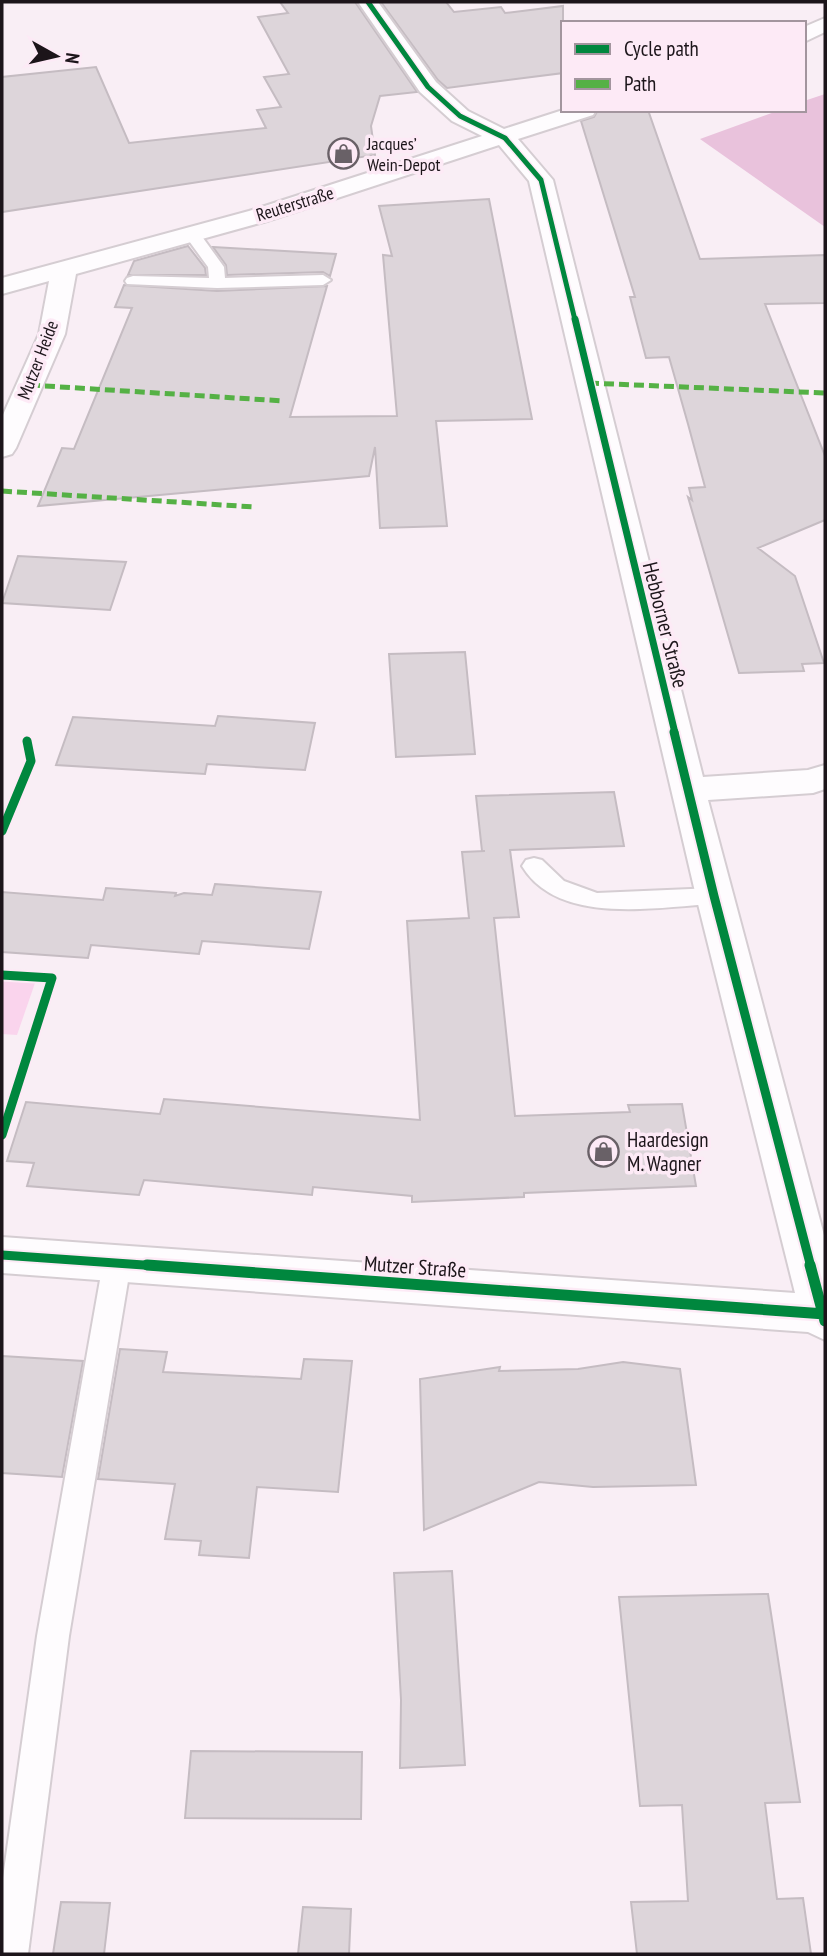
<svg xmlns="http://www.w3.org/2000/svg" width="827" height="1956" font-family="'PT Sans Narrow',sans-serif">
	<style>
		.green { fill: #fad4ed }
		.forest { fill: #e9c2dc }
		.building { fill: #ddd5da; stroke: #c5bcc2; stroke-width: 2 }
		.lines { fill: none; stroke-linecap: round; stroke-linejoin: round }
		.service-casing { stroke: #d5cdd2; stroke-width: 4 }
		.minor-casing { stroke: #d5cdd2; stroke-width: 4 }
		.service { fill: #fefcfe; fill-rule: evenodd }
		.minor { fill: #fefcfe; fill-rule: evenodd }
		.quiet { stroke: #55b145; stroke-width: 5; stroke-dasharray: 10 5; stroke-linecap: butt }
		.cycleway-far3-casing { stroke: #fdeaf6; stroke-width: 8 }
		.cycleway-far2-casing { stroke: #fdeaf6; stroke-width: 10 }
		.cycleway-far1-casing { stroke: #fdeaf6; stroke-width: 13 }
		.cycleway-casing { stroke: #fdeaf6; stroke-width: 16 }
		.cycleway-far3 { stroke: #00873e; stroke-width: 5 }
		.cycleway-far2 { stroke: #00873e; stroke-width: 7 }
		.cycleway-far1 { stroke: #00873e; stroke-width: 9 }
		.cycleway { stroke: #00873e; stroke-width: 11 }
		.labels { text-anchor: middle; stroke-width: 7; stroke-linejoin: round; paint-order: stroke }
		.far-poi-label { font-size: 18px; fill: #1c151a; stroke: #fdeaf6; text-anchor: start }
		.far-street-label { font-size: 18px; fill: #1c151a; stroke: #fdeaf6 }
		.street-label { font-size: 21px; fill: #1c151a; stroke: #fdeaf6 }
		.poi-label { font-size: 21px; fill: #1c151a; stroke: #fdeaf6; text-anchor: start }
	</style>
	<rect width="100%" height="100%" fill="#f9eef5"/>
	<!-- green -->
	<path class="green" d="M2,981L35,983L17,1035L2,1034Z"/>
	<!-- forest -->
	<path class="forest" d="M825,94V227L700,139L780,110H804V101Z"/>
	<!-- building -->
	<path class="building" d="M280,2H355L417,92L380,96L371,126L375,155L2,212V77L96,67L129,143L266,128L257,110L281,107L264,77L289,74L258,17L288,13Z
		M381,2H446L454,12L501,7L505,13L563,6V73L447,88L438,80Z
		M598,110H648L700,259L825,255V303L765,304L825,456V520L758,548L795,576L824,663L802,664L804,671L739,673L688,497L692,500L689,488L705,487L688,424L669,357L646,358L630,297H635L581,121L594,117Z
		M489,199L532,419L436,421L447,526L380,528L375,447L369,476L38,506L62,448L74,449L132,308L115,307L124,285L217,291L327,286L290,417L397,416L383,255L392,256L379,206Z
		M188,246L205,268L206,275H128L134,261Z
		M213,247L336,254L330,276L323,272L227,275L226,265Z
		M18,556L126,562L110,610L2,603Z
		M465,652L475,754L396,757L389,654Z
		M218,716L315,723L305,770L207,764L205,774L56,765L73,717L215,726Z
		M614,792L624,846L510,850L519,917L494,918L515,1116L630,1112L628,1105L682,1104L696,1186L524,1193V1197L412,1202V1196L313,1187L312,1195L144,1180L139,1195L27,1186L34,1163L7,1161L26,1102L160,1114L164,1099L420,1120L407,921L469,918L462,852L485,851H482L476,796Z
		M215,884L321,892L309,949L202,941L199,954L91,945L88,958L2,952V892L103,900L106,888L176,893L175,896L184,893L212,895Z
		M120,1349L167,1352L163,1372L301,1379L304,1359L352,1361L338,1492L257,1487L249,1558L199,1555L201,1541L165,1539L175,1484L98,1479Z
		M2,1356L83,1361L62,1477L2,1473Z
		M623,1362L680,1369L696,1485L593,1487L539,1482L424,1530L420,1379L500,1367L499,1371L578,1369Z
		M452,1571L465,1765L400,1768L401,1700L394,1573Z
		M768,1594L800,1802L765,1803L777,1899L803,1898L811,1954H637L631,1902L688,1901L682,1805L640,1806L619,1597Z
		M191,1751L362,1752L361,1819L185,1818Z
		M61,1902L110,1903L104,1954H53Z
		M303,1907L351,1909L349,1954H298Z"/>
	<g class="lines">
		<defs>
			<path id="service" d="M192,229L198,231L224,267L225,278L323,275L331,280L323,285L217,288L127,284L125,281L127,278L133,276L209,278L208,267L184,234Z
				M534,858L542,860L564,881L597,893L714,888L722,890L726,896L722,902L714,904C655,907 558,926 522,866L526,860Z
				M117,1251L127,1255L131,1263L69,1636L28,1954H2V1885L37,1636L103,1263L107,1255Z"/>
			<path id="minor" d="M358,2H378L436,82L468,111L504,129L563,110H596L593,115L518,139L553,180L703,777L808,770L825,765V789L813,793L708,800L825,1239V1340L808,1332L2,1273V1237L795,1293L696,896L529,181L499,145L267,221L76,274L65,334L16,448L12,454L2,457V417L39,334L49,281L2,294V278L249,211L482,136L452,121L420,92Z
				M825,18V32L804,42V27Z"/>
		</defs>
		<!-- service casing -->
		<use href="#service" class="service-casing"/>
		<!-- minor casing -->
		<use href="#minor" class="minor-casing"/>
		<!-- service -->
		<use href="#service" class="service"/>
		<!-- minor -->
		<use href="#minor" class="minor"/>
		<!-- quiet -->
		<path class="quiet" d="M589,383L825,393
			M30,385L284,401
			M2,491L255,507"/>
		<defs>
			<path id="cycleway-far3" d="M368,2L428,87L460,116L505,138L541,180L575,320"/>
			<path id="cycleway-far2" d="M575,319L675,733"/>
			<path id="cycleway-far1" d="M674,732L714,896L811,1267
				M2,831L31,761L27,741
				M2,975L52,978L2,1135
				M2,1255L172,1267"/>
			<path id="cycleway" d="M147,1265L825,1314
				M810,1265L825,1321"/>
		</defs>
		<!-- cycleway-far3 casing -->
		<use href="#cycleway-far3" class="cycleway-far3-casing"/>
		<!-- cycleway-far2 casing -->
		<use href="#cycleway-far2" class="cycleway-far2-casing"/>
		<!-- cycleway-far1 casing -->
		<use href="#cycleway-far1" class="cycleway-far1-casing"/>
		<!-- cycleway casing -->
		<use href="#cycleway" class="cycleway-casing"/>
		<!-- cycleway-far3 -->
		<use href="#cycleway-far3" class="cycleway-far3"/>
		<!-- cycleway-far2 -->
		<use href="#cycleway-far2" class="cycleway-far2"/>
		<!-- cycleway-far1 -->
		<use href="#cycleway-far1" class="cycleway-far1"/>
		<!-- cycleway -->
		<use href="#cycleway" class="cycleway"/>
	</g>
	<!-- icons -->
	<defs>
		<symbol id="shop-ring" viewBox="-11 -11 22 22"><circle r="9.5" fill="#fdeaf6" stroke="#696167" stroke-width="1.5"/><path d="M-5-2.5h2.3a2.7 3.5 0 0 1 5.4 0H5L5.5 6h-11ZM-1.5-2.5h3a1.5 2.3 0 0 0-3 0Z" fill="#696167"/></symbol>
	</defs>
	<g fill-rule="evenodd">
		<use href="#shop-ring" x="326" y="136" width="35" height="35"/>
		<use href="#shop-ring" x="586" y="1134" width="35" height="35"/>
	</g>
	<g class="labels">
		<!-- far-poi labels -->
		<g class="far-poi-label">
			<text x="367" y="150">Jacques’<tspan x="367" dy="21">Wein-Depot</tspan></text>
		</g>
		<!-- far-street labels -->
		<g class="far-street-label">
			<text transform="translate(295 204) rotate(-17)" y="6">Reuterstraße</text>
			<text transform="translate(38 360) rotate(-69)" y="6">Mutzer Heide</text>
		</g>
		<!-- street labels -->
		<g class="street-label">
			<text transform="translate(665 625) rotate(76)" y="7">Hebborner Straße</text>
			<text transform="translate(415 1267) rotate(4)" y="7">Mutzer Straße</text>
		</g>
		<!-- poi labels -->
		<g class="poi-label">
			<text x="627" y="1147">Haardesign<tspan x="627" dy="24">M. Wagner</tspan></text>
		</g>
	</g>
	<!-- border -->
	<rect width="827" height="1956" fill="none" stroke="#1c151a" stroke-width="7"/>
	<!-- legend -->
	<rect x="561" y="21" width="245" height="91" fill="#fdeaf6" stroke="#a3959e" stroke-width="2"/>
	<rect x="575" y="44" width="35" height="10" fill="#00873e" stroke="#a3959e" stroke-width="2"/>
	<text x="624" y="56" font-size="21" fill="#1c151a">Cycle path</text>
	<rect x="575" y="79" width="35" height="10" fill="#55b145" stroke="#a3959e" stroke-width="2"/>
	<text x="624" y="91" font-size="21" fill="#1c151a">Path</text>
	<!-- north arrow -->
	<g transform="translate(56 56) rotate(98)" stroke="#fdeaf6" stroke-width="5" paint-order="stroke">
	<path d="M0-5L12 26L0 18L-12 26Z" fill="#1c151a"/>
	<text y="-10" font-size="19" font-weight="bold" text-anchor="middle" fill="#1c151a">N</text>
	</g>
</svg>
